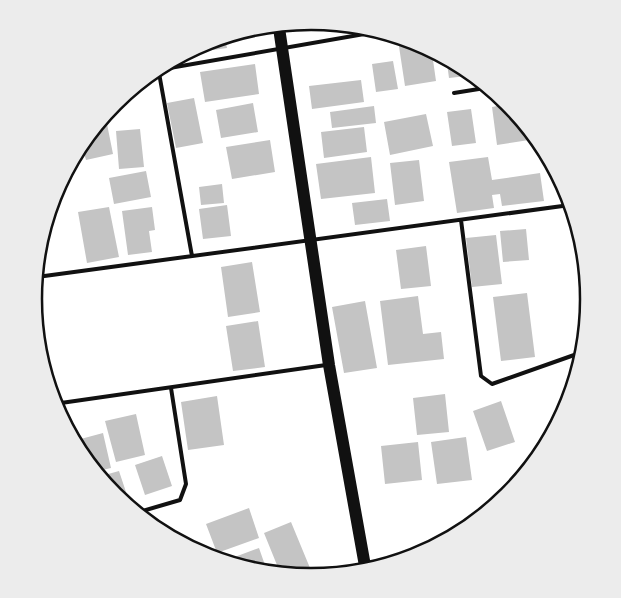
<svg xmlns="http://www.w3.org/2000/svg" width="621" height="598" font-family="'Roboto Condensed',sans-serif">
	<style>
		.building { fill: #c4c4c4 }
		.lines { fill: none; stroke-linecap: round; stroke-linejoin: round }
		.service { stroke: #111; stroke-width: 4 }
		.primary { stroke: #111; stroke-width: 12 }
		.rim { fill: none; stroke: #111; stroke-width: 2.5 }
	</style>
	<rect width="100%" height="100%" fill="#fff"/>
	<!-- building -->
	<path class="building" d="M310,21L323,24L296,28L295,24Z
		M225,38L227,48L198,52L197,47L204,42Z
		M398,40L417,43L432,53L436,81L405,86Z
		M393,61L398,89L376,92L372,64Z
		M447,63L464,74L467,76L449,78Z
		M255,64L259,94L205,102L200,72Z
		M361,80L364,102L312,109L309,86Z
		M194,98L203,143L176,148L167,103Z
		M253,103L258,132L221,138L216,110Z
		M508,104L527,133L529,140L497,145L492,107Z
		M374,106L376,123L332,128L330,112Z
		M471,109L476,143L452,146L447,112Z
		M426,114L433,146L390,155L384,122Z
		M106,119L113,154L86,160L83,149L102,120Z
		M364,127L367,152L324,158L321,132Z
		M140,129L144,167L119,169L116,131Z
		M270,140L275,172L232,179L226,147Z
		M371,157L375,193L321,199L316,164Z
		M488,157L492,180L540,173L544,201L502,206L500,194L492,195L494,208L457,213L449,162Z
		M419,160L424,201L395,205L390,163Z
		M146,171L151,197L114,204L109,178Z
		M222,184L224,203L201,205L199,187Z
		M387,199L390,221L355,225L352,203Z
		M227,205L231,236L203,239L199,209Z
		M109,207L119,257L87,263L78,212Z
		M152,207L155,230L149,231L152,252L128,255L122,211Z
		M526,229L529,260L503,262L500,231Z
		M496,235L502,284L472,287L466,238Z
		M426,246L431,286L401,289L396,250Z
		M252,262L260,312L228,317L221,267Z
		M527,293L535,357L501,361L493,297Z
		M418,296L423,334L441,332L444,359L388,365L380,301Z
		M365,301L377,368L344,373L332,307Z
		M258,321L265,367L233,371L226,326Z
		M445,394L449,432L417,435L413,398Z
		M217,396L224,445L188,450L181,402Z
		M501,401L515,442L487,451L473,411Z
		M136,414L145,455L116,462L105,421Z
		M103,433L111,468L98,471L77,440Z
		M466,437L472,480L437,484L431,442Z
		M418,442L422,480L385,484L381,446Z
		M162,456L172,486L145,495L135,465Z
		M119,471L129,501L125,503L114,495L101,476Z
		M249,508L259,538L217,553L206,524Z
		M291,522L310,568L296,574L279,570L264,533Z
		M259,548L266,568L233,561L232,558Z"/>
	<g class="lines">
		<!-- service -->
		<path class="service" d="M164,69L370,33
			M159,73L192,256
			M454,93L485,88
			M461,220L481,376L492,384L577,354
			M37,277L570,205
			M54,404L326,365
			M139,512L180,500L186,484L171,388"/>
		<!-- primary -->
		<path class="primary" d="M279,28L329,365L365,566"/>
	</g>
	<!-- crop -->
	<path d="M0 0H621V598H0ZM42 299a269 269 0 1 1 538 0a269 269 0 1 1-538 0Z" fill="#ececec" fill-rule="evenodd"/>
	<path class="rim" d="M42 299a269 269 0 1 1 538 0a269 269 0 1 1-538 0Z"/>
</svg>
